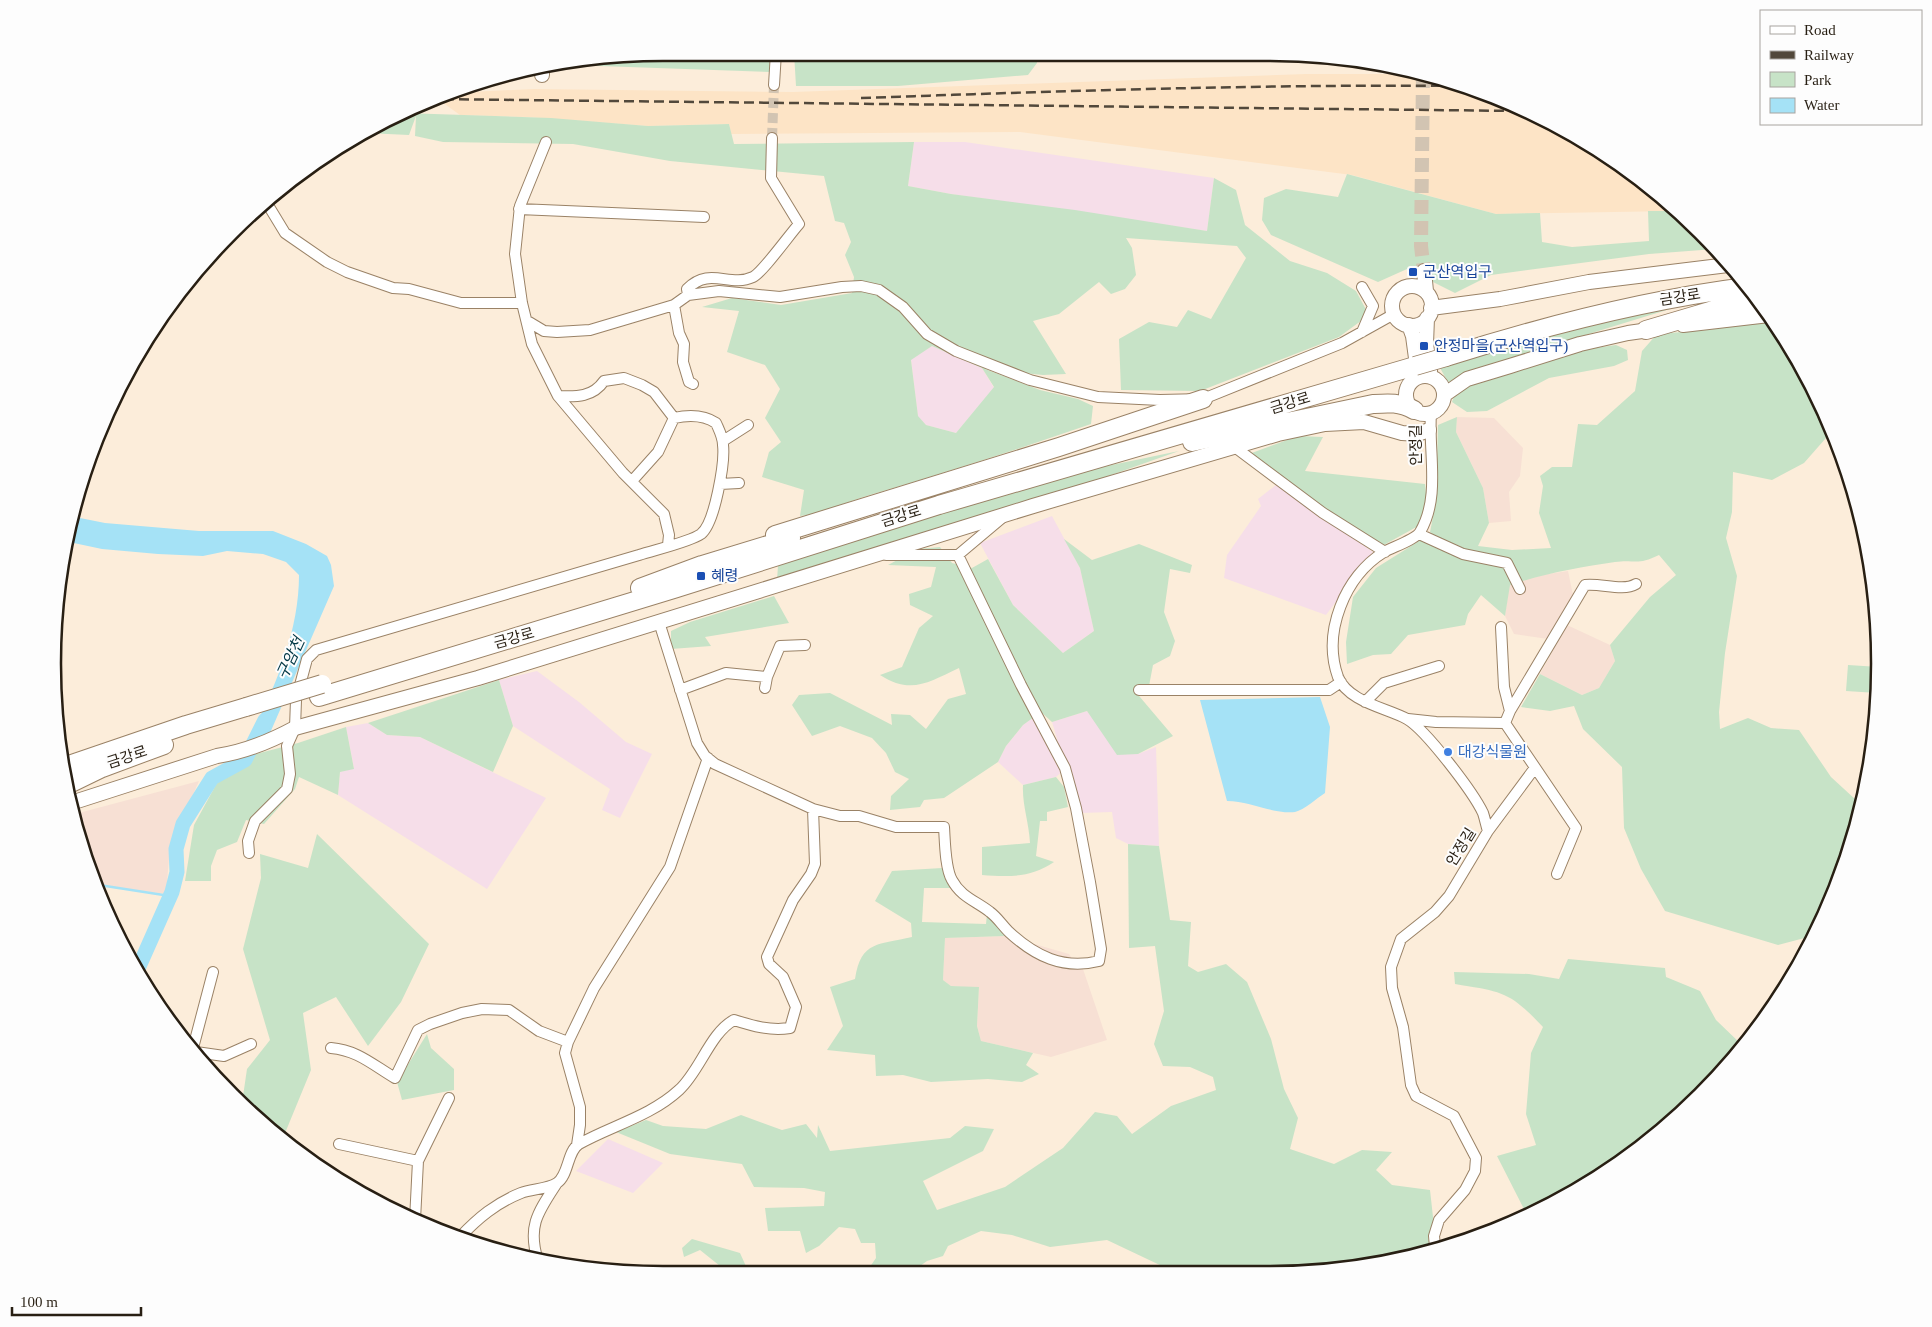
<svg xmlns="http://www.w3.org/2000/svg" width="1932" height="1327" font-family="'Times New Roman','Noto Sans KR',serif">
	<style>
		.commercial { fill: #f7e0d4 }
		.industrial { fill: #f6dee9 }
		.built { fill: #fde4c6 }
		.green { fill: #c7e3c7; fill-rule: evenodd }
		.water { fill: #a5e2f6 }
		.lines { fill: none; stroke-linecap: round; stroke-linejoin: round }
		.stream { stroke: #a5e2f6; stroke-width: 2.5 }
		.river { stroke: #a5e2f6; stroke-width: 15 }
		.street-tunnel { stroke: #d2c4b2; stroke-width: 10; stroke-dasharray: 10 5; stroke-linecap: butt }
		.secondary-tunnel { stroke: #d2c4b2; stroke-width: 14; stroke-dasharray: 14 7; stroke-linecap: butt }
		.street-casing { stroke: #9a8266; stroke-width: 12 }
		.secondary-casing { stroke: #9a8266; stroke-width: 16 }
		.highway-casing { stroke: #9a8266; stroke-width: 20 }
		.street { stroke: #fff; stroke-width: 10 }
		.secondary { stroke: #fff; stroke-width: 14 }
		.highway { stroke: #fff; stroke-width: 18 }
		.rail { stroke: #52483b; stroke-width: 2.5; stroke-dasharray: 10 5; stroke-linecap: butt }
		.highway-bridge-casing { stroke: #9a8266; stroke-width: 20; stroke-linecap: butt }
		.highway-bridge { stroke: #fff; stroke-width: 18 }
		.transit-dot { fill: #1a4fb4; stroke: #fdfdfd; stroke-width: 2 }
		.shop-dot { fill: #3f7fe0; stroke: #fdfdfd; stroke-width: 2 }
		.labels { text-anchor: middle; stroke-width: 4; stroke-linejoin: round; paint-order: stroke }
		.transit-label { font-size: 15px; fill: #164399; stroke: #fdfdfd; text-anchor: start }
		.street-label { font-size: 15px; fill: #281f13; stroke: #fdfdfd }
		.shop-label { font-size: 15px; fill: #366cbe; stroke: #fdfdfd; text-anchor: start }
		.water-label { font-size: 16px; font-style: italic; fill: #003745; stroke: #fdfdfd }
		.rim { fill: none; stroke: #281f13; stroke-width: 2.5 }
	</style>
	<rect width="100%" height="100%" fill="#fcedda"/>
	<!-- commercial -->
	<path class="commercial" d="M1457,417L1494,418L1523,448L1520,476L1509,492L1511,521L1489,523L1483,488L1456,432Z
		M1568,571L1573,595L1548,639L1514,634L1505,616L1509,585L1541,575Z
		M1567,625L1610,645L1615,661L1599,688L1582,695L1540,674Z
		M199,781L170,847L166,894L99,885L75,814Z
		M1006,936L1069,954L1073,960L1079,962L1083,969L1107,1040L1051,1057L981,1041L977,1026L979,988L951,986L943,980L945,938Z"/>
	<!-- industrial -->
	<path class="industrial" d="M914,142H965L1214,178L1207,231L951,194L908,186Z
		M932,346L982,368L994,388L956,433L926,425L918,417L911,359Z
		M1276,485L1373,552L1326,615L1224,578L1227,555L1261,506L1258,499Z
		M1052,516L1080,568L1094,631L1063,653L1013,605L980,543Z
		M537,671L579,702L626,742L652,754L620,818L602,810L610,789L513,726L499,680Z
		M1041,711L1058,742L1052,722L1087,711L1094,720L1138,754L1156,747L1159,846L1128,844L1116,838L1112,812L1081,813L1067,767L1056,777L1023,785L998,762L1006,746L1023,725Z
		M368,723L387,735L420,737L546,798L487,889L338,795L340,772L354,768L346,727Z
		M608,1139L663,1163L633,1193L576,1171Z"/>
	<!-- built -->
	<path class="built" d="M1306,74H1424L1465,85L1574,134L1674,211L1496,214L1352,175L1020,132L731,134L729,124L648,126L527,117L460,115L435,97L448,93L534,89L793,92Z"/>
	<!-- green -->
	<path class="green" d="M664,52L772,53L771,72L571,65Z
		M1037,53V63L1028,75L898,86H796L794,53Z
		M403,113L551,118L648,126L729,124L734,144L914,142L908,186L951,194L1075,210L1207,231L1214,178L1236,190L1245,225L1290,261L1327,273L1356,291L1369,315L1339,337L1200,391L1121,390L1119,339L1149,322L1177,327L1188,310L1211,319L1246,258L1237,246L1126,238L1132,248L1136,275L1125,289L1111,294L1099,282L1059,314L1033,321L1066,374L1043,375L985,369L1040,390L1078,399L1093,406L1091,424C1019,449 946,473 873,494C848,501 825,513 800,516L804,490L762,477L769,452L781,442L765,418L780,389L765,365L727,352L739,311L702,307L732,298L781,305L852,293L854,277L845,255L851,242L844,223L835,221L824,176L670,161L573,144L443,142L415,136L416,116L409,135L366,133ZM932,346L982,368L994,387L956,433L926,425L918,416L911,360Z
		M1347,174L1496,214L1540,213L1542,242L1572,247L1649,241L1648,211H1674L1701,232L1715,249L1649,254L1491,275L1455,293L1407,269L1378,282L1271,235L1262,220L1264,198L1286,189L1338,197Z
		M1683,305L1582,336L1448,382L1440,368L1525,337Z
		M1773,320L1833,430L1804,463L1772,480L1733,472L1732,512L1726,538L1737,576L1725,653L1719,712L1720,729L1748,718L1771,728L1799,730L1831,777L1856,800C1857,845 1833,897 1812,936L1778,945L1665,911L1641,869L1624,828L1622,767L1583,729L1574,706L1550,711L1521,707L1540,674L1582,695L1599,688L1615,661L1610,645L1650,597L1676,575L1659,555C1637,566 1635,559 1615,562C1580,567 1543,574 1510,585L1505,616L1481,595L1468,614L1465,625L1408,635L1391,654L1373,655L1347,664L1346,642L1353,597L1376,568L1419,541H1440L1430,532L1436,502L1438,425L1457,417L1456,432L1483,488L1489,523L1478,546L1512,550L1551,548L1539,513L1543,486L1540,476L1552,467H1572L1578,424L1597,425L1635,391L1642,351L1657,334L1707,330Z
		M1616,345L1627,350L1628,360L1614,366L1549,378L1487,411L1467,412L1452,402L1456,391C1502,372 1566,351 1616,345Z
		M1298,436L1323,437L1305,471L1425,484L1427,503L1420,525L1382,546L1298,491L1249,454Z
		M1179,451L1080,486L777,580L778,566L867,534L1049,478Z
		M1064,539L1092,560L1139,544L1192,565L1190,573L1170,569L1164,612L1175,641L1170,656L1153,665L1149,686L1134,690L1173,736L1138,754L1117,755L1087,711L1052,722L1041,712L1023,725L1006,746L998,762L944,798L924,800L920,807L890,810L891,796L909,779L895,772L886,753L872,738L840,726L812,736L792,705L799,695L830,693L892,725L891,714L910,715L926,729L948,699L966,694L959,668C929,682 911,695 880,675L902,667L919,628L933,616L910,605L909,594L931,587L936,567L888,565L918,549L940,547L952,563L972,568L988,559L1013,605L1063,653L1094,631L1080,568Z
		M774,596L789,623L705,637L711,646L671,649V631L690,622Z
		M1848,665L1879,667L1877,693L1846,691Z
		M499,680L513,726L493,772L420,737L387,735L368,723Z
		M346,727L354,769L340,772L338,795L299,777L295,789L264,824L246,820L237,842L217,850L211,866V881H185L194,825L218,781L248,765L256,754L298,743Z
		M1056,777L1064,787L1068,807L1047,812V821H1040L1036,856L1054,862C1031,878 1008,877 982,875V847L1030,843C1029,822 1022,805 1023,785Z
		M317,834L429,944L401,1002L368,1046L336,997L303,1013L311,1070L283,1138L242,1103L247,1069L270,1040L243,949L261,878L260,854L308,868Z
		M1128,844L1159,846L1170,920L1191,922L1188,966L1198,972L1226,964L1247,982L1271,1039L1284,1089L1298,1118L1290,1149L1334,1164L1362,1150L1392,1152L1376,1170L1392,1185L1430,1190L1434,1226L1428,1236L1430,1248L1387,1263L1269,1274H1196L1195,1271L1164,1267L1107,1240L1050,1247L1012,1235L981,1231L948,1246L943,1256L927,1261L909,1274H865L876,1258L875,1243H861L855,1229L839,1227L819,1246L806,1253L800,1231H768L765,1208L824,1206L825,1192L804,1188L754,1187L742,1164L670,1154L616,1132L646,1120L663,1126L706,1129L741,1115L782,1130L806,1124L817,1138L818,1125L830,1151L950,1138L965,1126L994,1129L983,1151L923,1181L937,1210L1005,1187L1063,1148L1095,1112L1117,1116L1132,1134L1171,1106L1216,1090L1213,1077L1190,1067L1163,1066L1154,1044L1164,1011L1155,946L1129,948Z
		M942,868L953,888H924L922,922L986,924L987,914L1006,936L945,938L943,980L951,986L979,987L977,1026L981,1041L1033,1053L1026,1065L1039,1074L1022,1082L988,1079L931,1082L903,1075L876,1076L875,1055L827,1050L843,1026L830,987L855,979C861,940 879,945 912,937L911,923L875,901L892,871Z
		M1568,959L1665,968L1666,977L1700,991L1716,1020L1742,1045L1700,1096L1640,1148L1539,1211L1527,1215L1497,1156L1536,1145L1526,1114L1531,1053L1543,1027C1509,991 1503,992 1455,984L1454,972L1529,974L1559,979Z
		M427,1034L431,1048L454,1069V1090L402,1100L397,1082Z
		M692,1239L740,1253L749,1273L760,1274H730L700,1250L684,1257L682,1248Z"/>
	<!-- water -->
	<path class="water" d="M76,514L80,518L105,523L199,531H273L306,544L327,556L331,565L334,586L270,733L248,741C274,690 299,633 299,575L286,562L263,554L227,551L203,556L158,554L102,549L69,542Z
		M1320,697L1330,727L1325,793C1317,798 1304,810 1295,812C1271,814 1250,801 1227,801L1200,700Z"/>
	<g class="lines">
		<!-- stream -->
		<path class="stream" d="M99,885L170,896"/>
		<!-- river -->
		<path class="river" d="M137,971L172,892L177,872L176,849L183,824L212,778L245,760L265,720"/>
		<!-- street-tunnel -->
		<path class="street-tunnel" d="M772,138L774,85"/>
		<!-- secondary-tunnel -->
		<path class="secondary-tunnel" d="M1423,74L1421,246L1424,271"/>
		<defs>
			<path id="street" d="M774,85L776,52
				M546,142L520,206L515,254L522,303L532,344L558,396L623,473L664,514L669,535L668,545
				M268,205L285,233L327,262L347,272L393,288L409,289L461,303H522
				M519,209L704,217
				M688,295L687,289C710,266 729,288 753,277C762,273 790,234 799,224L771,178L772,138
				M674,305L679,333L684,344L683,362L689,382L693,384
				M529,322L544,331L557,332L590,330L674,305L688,295L719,291L780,297L842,287L861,286L879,290L903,307L927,334L956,351L1030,380L1098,397L1160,400L1203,399L1342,343L1394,314
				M1362,332L1373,306L1362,287
				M1431,413C1428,451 1441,497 1420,532C1416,539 1393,547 1384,552C1345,576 1322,632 1338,677C1348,702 1387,708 1407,719C1426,730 1473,792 1483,813C1485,819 1486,825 1488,831L1449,896L1435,912L1401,939L1391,967L1392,988L1403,1027L1411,1085L1416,1096L1454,1116L1476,1158L1475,1171L1465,1190L1439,1220L1434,1236L1435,1247
				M723,441L748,425
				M1236,448L1323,513L1385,552
				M632,481L658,452L674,418
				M720,484L739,483
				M1419,534L1463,554L1507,563L1520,589
				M886,555H958
				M1501,627L1504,687L1510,711
				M765,688L767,677L780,646L805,645
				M680,690L726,673L767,677
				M1139,690H1329L1341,682
				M1365,702L1384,683L1439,666
				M1408,719L1436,722L1505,723L1510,711L1585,585C1602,583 1622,592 1636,584
				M1505,723L1576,828L1557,874
				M813,809L840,816H859L896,827H944C945,841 945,868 952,880C961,897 976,901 990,912C997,917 1002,925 1009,932C1035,956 1063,970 1099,961L1101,949L1090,882L1076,808L1065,768L1021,685L958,555L1002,518
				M1488,831L1534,769
				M249,853L248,841L255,821L287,789L290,774L287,746L295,728L296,700L307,659L316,650L639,555C654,550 690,542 701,534C715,523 725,462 723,445C723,437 719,430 716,423C704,415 688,415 674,418L654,392L642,385L624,378L604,381C593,397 577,397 558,396
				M193,1048L213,972
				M331,1048C357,1050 373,1065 395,1078L418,1030L430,1024L462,1013L482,1009L509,1010L539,1031L568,1042
				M196,1052L224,1056L251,1044
				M339,1144L418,1161
				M577,1145L580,1125V1107L565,1053L568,1042L594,988L670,867L708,758
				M415,1220L418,1161L449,1098
				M460,1237C478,1218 496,1203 521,1193C531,1189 548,1189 557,1183C569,1175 567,1151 579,1144C611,1126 651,1116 679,1090C700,1071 710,1033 734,1020C753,1026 770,1031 790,1028L796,1007L783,977L769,964L767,957L793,900L811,874L815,864L813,809L715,764L705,756L697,743L659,622
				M538,1261C527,1226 538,1212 557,1183"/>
			<path id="secondary" d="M542,75V68
				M1424,271L1426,291
				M1392 306a20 20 0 1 1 40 0a20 20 0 1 1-40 0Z
				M1431,308L1500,299L1589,282L1728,265
				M1427,318L1426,344L1430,371
				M1409,325L1413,336L1418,373
				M1683,325L1769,315
				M1406 395a19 19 0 1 1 38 0a19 19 0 1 1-38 0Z
				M1444,395L1467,379L1510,366L1580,344L1628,333L1656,329
				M71,803L217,756C244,752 271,741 295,728L478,678L1033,506L1278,434L1325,424L1364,422L1402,433L1418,434L1429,430"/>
			<path id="highway" d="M1646,330L1717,309L1757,301
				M1446,357C1544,326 1643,300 1746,287
				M1192,442L1373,404C1388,403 1400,402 1414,410
				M775,535L1059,447L1203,399
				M640,588L702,565L791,538
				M319,697L674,589L939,505L1415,366
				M63,767L186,725L246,707
				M65,786L102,768L164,745"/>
		</defs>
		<!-- street casing -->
		<use href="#street" class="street-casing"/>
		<!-- secondary casing -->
		<use href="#secondary" class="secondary-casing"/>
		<!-- highway casing -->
		<use href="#highway" class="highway-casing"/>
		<!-- street -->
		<use href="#street" class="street"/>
		<!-- secondary -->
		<use href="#secondary" class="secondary"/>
		<!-- highway -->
		<use href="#highway" class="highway"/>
		<!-- rail -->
		<path class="rail" d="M861,98C1063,91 1265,84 1468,86
			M429,99L1522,111"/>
		<defs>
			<path id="highway-bridge" d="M1415,366L1446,357
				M246,707L322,684"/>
		</defs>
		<!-- highway-bridge casing -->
		<use href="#highway-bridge" class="highway-bridge-casing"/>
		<!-- highway-bridge -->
		<use href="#highway-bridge" class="highway-bridge"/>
	</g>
	<!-- markers -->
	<g class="transit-dot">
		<rect x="1408" y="267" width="10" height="10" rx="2.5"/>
		<rect x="1419" y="341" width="10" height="10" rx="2.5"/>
		<rect x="696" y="571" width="10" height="10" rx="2.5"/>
	</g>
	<circle class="shop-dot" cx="1448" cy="752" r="5"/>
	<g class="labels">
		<!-- transit labels -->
		<g class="transit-label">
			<text x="1423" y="277">군산역입구</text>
			<text x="1434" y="351">안정마을(군산역입구)</text>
			<text x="711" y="581">혜령</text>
		</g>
		<!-- street labels -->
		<g class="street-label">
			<text transform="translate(1680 297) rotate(-9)" y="5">금강로</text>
			<text transform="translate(1290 403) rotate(-17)" y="5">금강로</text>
			<text transform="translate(1416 445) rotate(-91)" y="5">안정길</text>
			<text transform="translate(901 516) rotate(-17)" y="5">금강로</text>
			<text transform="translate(514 638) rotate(-16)" y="5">금강로</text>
			<text transform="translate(127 757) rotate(-18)" y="5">금강로</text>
			<text transform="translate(1461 847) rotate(-58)" y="5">안정길</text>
		</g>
		<!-- shop labels -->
		<g class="shop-label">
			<text x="1458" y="757">대강식물원</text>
		</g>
		<!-- water labels -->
		<g class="water-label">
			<text transform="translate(290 658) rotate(-65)" y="6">구암천</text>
		</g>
	</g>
	<!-- crop -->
	<path d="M0 0H1932V1327H0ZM663 61H1269A602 602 0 0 1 1871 663V664A602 602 0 0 1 1269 1266H663A602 602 0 0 1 61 664V663A602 602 0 0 1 663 61Z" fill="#fdfdfd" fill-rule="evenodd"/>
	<path class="rim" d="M663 61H1269A602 602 0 0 1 1871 663V664A602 602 0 0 1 1269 1266H663A602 602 0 0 1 61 664V663A602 602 0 0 1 663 61Z"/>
	<!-- legend -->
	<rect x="1760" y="10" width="162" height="115" fill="#fdfdfd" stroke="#a8a49f"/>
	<rect x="1770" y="26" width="25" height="8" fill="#ffffff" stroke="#a8a49f"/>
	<text x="1804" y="35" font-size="15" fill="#281f13">Road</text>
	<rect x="1770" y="51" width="25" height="8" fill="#52483b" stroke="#a8a49f"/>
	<text x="1804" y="60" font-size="15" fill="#281f13">Railway</text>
	<rect x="1770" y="72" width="25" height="15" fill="#c7e3c7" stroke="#a8a49f"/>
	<text x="1804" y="85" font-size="15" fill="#281f13">Park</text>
	<rect x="1770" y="98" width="25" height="15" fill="#a5e2f6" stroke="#a8a49f"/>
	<text x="1804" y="110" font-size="15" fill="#281f13">Water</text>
	<!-- scale -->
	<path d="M12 1307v8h129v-8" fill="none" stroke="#281f13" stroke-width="2.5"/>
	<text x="20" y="1307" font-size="15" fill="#281f13" stroke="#fdfdfd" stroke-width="4" paint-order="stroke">100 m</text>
</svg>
